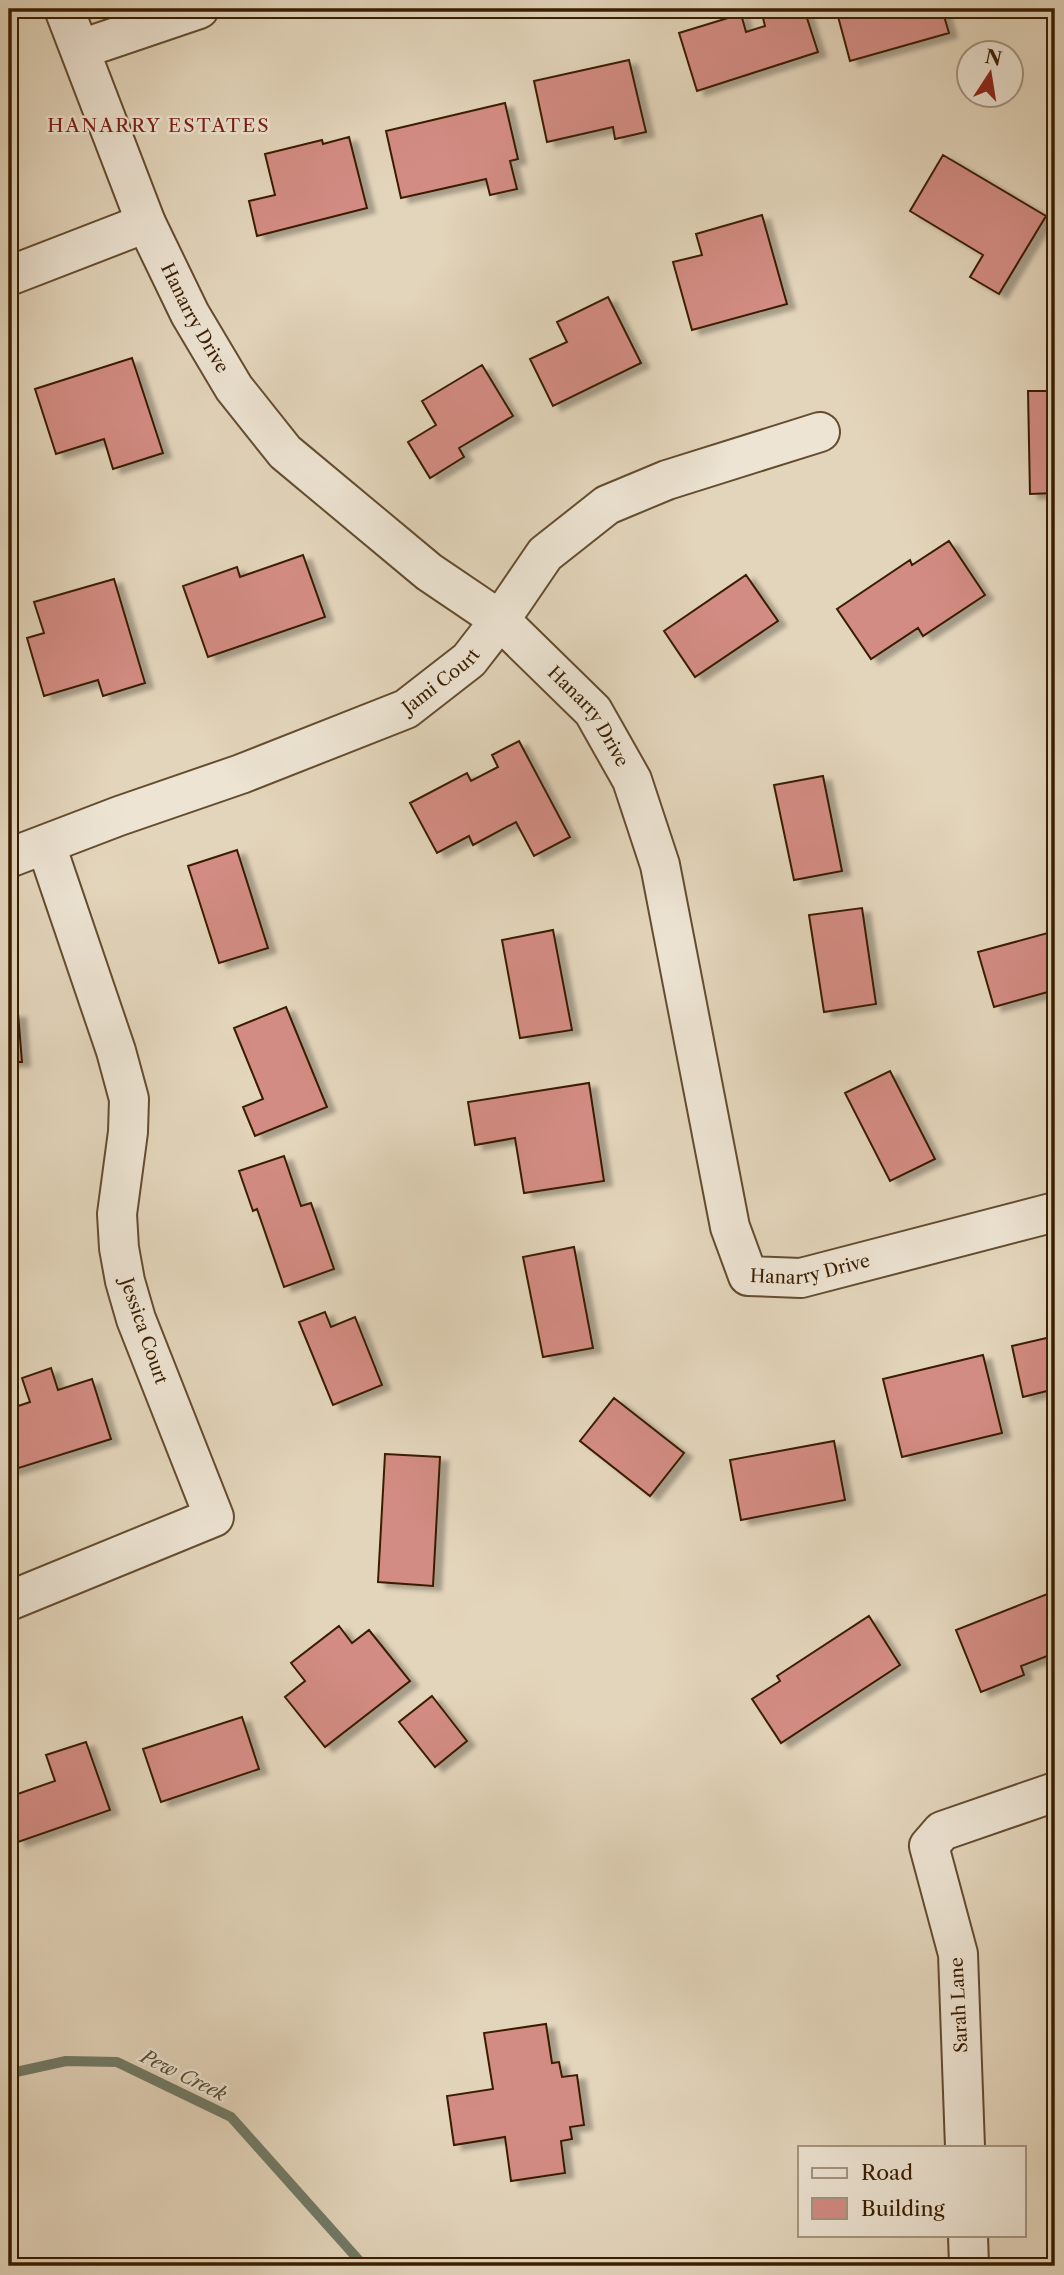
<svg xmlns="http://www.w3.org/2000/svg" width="1064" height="2275" font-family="'Libre Caslon Text',serif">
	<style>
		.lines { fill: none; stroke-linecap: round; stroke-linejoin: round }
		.stream { stroke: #717b67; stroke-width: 10 }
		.building { fill: #d38c83; stroke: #3a1e00; stroke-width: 2; filter: url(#shadow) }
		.minor-casing { stroke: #644c2f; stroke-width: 42 }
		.minor { stroke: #ede4d3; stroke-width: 38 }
		.labels { text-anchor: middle; stroke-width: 5; stroke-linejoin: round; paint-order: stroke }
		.street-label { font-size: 18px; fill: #3a1e00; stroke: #ede4d3 }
		.neighbourhood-label { font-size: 19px; letter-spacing: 2px; fill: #7a1f14; stroke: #ede4d3 }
		.water-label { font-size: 19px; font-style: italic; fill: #564c33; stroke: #ede4d3 }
	</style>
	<defs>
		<filter id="shadow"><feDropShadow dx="8" dy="4.5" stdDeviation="2" flood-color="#0004"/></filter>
	</defs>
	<rect width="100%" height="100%" fill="#e3d5bb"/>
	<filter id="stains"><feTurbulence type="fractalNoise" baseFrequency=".00286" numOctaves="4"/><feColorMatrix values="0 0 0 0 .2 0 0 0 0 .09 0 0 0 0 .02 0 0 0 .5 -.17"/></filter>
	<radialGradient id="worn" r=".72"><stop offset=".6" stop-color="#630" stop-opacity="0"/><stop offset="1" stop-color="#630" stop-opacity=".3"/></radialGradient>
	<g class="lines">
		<!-- stream -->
		<path class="stream" d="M9,2075L16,2072L66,2061L117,2062L231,2117L364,2266"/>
	</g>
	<!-- building -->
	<path class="building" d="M765,9H804L818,52L697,91L679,33L741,14L746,32L765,26L761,10Z
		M836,9H942L949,33L850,61Z
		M629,60L646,132L615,139L613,127L547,142L534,81Z
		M505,103L518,159L510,161L517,189L490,195L486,179L401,198L386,131Z
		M349,137L367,208L257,236L249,201L275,195L265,154L322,140L323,144Z
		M943,155L1046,216L999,294L970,277L983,255L910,211Z
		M762,215L787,304L692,330L673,262L702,255L696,234Z
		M608,297L641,363L553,406L530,359L567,342L557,322Z
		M132,358L163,453L113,469L104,439L56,454L35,389Z
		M482,365L513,416L459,448L464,457L430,478L408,442L436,425L422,401Z
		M1028,391H1055V493L1030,494Z
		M949,541L985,595L923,636L918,628L871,659L837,609L910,560L912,565Z
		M303,555L325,617L208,657L183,586L237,567L240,577Z
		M746,575L778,621L695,677L664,631Z
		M114,579L145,683L103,696L98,680L44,696L27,638L44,633L34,602Z
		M519,741L570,837L534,856L516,822L473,845L469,836L437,853L410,803L467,773L471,781L498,767L492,755Z
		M823,776L842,871L794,880L774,785Z
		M237,850L268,948L219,963L188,866Z
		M862,908L876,1004L824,1012L809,915Z
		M553,930L572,1030L520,1038L502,940Z
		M1055,931V990L994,1007L978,952Z
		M286,1007L327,1107L255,1136L243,1107L263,1099L234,1028Z
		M18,1013L22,1062H9V1014Z
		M890,1071L935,1159L890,1181L845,1093Z
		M589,1083L604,1181L524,1193L515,1138L475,1145L468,1102Z
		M284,1156L301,1206L311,1203L334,1269L284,1287L257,1209L253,1211L239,1171Z
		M574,1247L593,1348L543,1357L523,1257Z
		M325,1312L331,1327L355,1317L382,1385L333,1405L299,1322Z
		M1055,1336V1389L1023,1397L1012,1346Z
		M983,1355L1002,1433L902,1457L883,1379Z
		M51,1368L58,1390L92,1379L111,1439L9,1471V1409L30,1402L22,1378Z
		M614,1398L684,1453L650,1496L580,1441Z
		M834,1441L845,1500L741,1520L730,1460Z
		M385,1454L440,1457L433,1586L378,1582Z
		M1055,1591V1653L1021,1666L1024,1675L981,1692L956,1630Z
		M869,1616L900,1665L781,1743L752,1699L780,1681L777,1676Z
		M339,1626L352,1643L369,1630L410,1681L325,1747L285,1697L305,1681L291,1663Z
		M432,1696L467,1741L435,1767L399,1722Z
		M242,1717L259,1769L161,1802L143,1749Z
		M86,1742L110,1810L18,1842L9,1816V1797L55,1781L46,1755Z
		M546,2024L552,2063L559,2062L562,2077L577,2075L584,2125L570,2127L572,2139L561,2141L565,2173L511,2181L505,2137L454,2145L447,2096L493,2089L484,2033Z"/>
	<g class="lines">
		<defs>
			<g id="minor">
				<path id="s1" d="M64,9L146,223L190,314L234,388L285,452L429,572L500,620L593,711L632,780L660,865L730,1227L748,1276L801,1278L1055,1212"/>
				<path d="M81,49L199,9"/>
				<path d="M9,276L146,223"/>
				<path id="s2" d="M9,858L119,816L241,774L406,709L469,660L500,620L545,554L607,505L667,480L820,432"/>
				<path d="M9,1601L214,1517L136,1319L125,1281L119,1248L117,1214L128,1132L129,1099L116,1051L46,845"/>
				<path d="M965,2147L958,1954L929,1846L942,1831L1055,1792"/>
				<path d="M968,2235L969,2266"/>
			</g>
		</defs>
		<!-- minor casing -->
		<use href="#minor" class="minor-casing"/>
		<!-- minor -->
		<use href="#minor" class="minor"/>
	</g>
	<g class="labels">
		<!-- street labels -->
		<g class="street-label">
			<text dy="6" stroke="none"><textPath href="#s1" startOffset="336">Hanarry Drive</textPath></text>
			<text dy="6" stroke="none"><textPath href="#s2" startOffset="469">Jami Court</textPath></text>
			<text dy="6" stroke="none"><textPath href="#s1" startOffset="903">Hanarry Drive</textPath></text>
			<text dy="6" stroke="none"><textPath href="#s1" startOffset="1554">Hanarry Drive</textPath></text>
			<text transform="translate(144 1331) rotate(71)" y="6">Jessica Court</text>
			<text transform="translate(959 2005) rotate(-93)" y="6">Sarah Lane</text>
		</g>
		<!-- neighbourhood labels -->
		<g class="neighbourhood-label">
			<text x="159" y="132">HANARRY ESTATES</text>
		</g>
		<!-- water labels -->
		<g class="water-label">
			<text transform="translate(184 2075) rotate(26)" y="7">Pew Creek</text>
		</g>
	</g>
	<!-- margin -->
	<rect width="1064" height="2275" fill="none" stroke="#e3d5bb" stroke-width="35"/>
	<rect x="10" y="10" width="1043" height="2254" fill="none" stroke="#3a1e00" stroke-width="3.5"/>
	<rect x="18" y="18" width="1029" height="2240" fill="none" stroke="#3a1e00" stroke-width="2"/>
	<!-- legend -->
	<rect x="798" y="2146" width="228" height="91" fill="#ede4d3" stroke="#a5957f" stroke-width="2"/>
	<rect x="812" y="2168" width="35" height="10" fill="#ede4d3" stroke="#a5957f" stroke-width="2"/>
	<text x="861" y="2180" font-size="21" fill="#3a1e00">Road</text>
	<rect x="812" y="2198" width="35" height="21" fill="#d38c83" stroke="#a5957f" stroke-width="2"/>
	<text x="861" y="2216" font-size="21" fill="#3a1e00">Building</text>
	<!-- north arrow -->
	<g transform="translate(990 74) rotate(12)"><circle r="33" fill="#ede4d3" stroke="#a5957f" stroke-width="2"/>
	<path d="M0-5L12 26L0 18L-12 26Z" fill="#8f2418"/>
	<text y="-10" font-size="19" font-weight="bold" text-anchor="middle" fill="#3a1e00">N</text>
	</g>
	<rect width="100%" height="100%" filter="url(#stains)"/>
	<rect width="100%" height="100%" fill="url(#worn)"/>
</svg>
